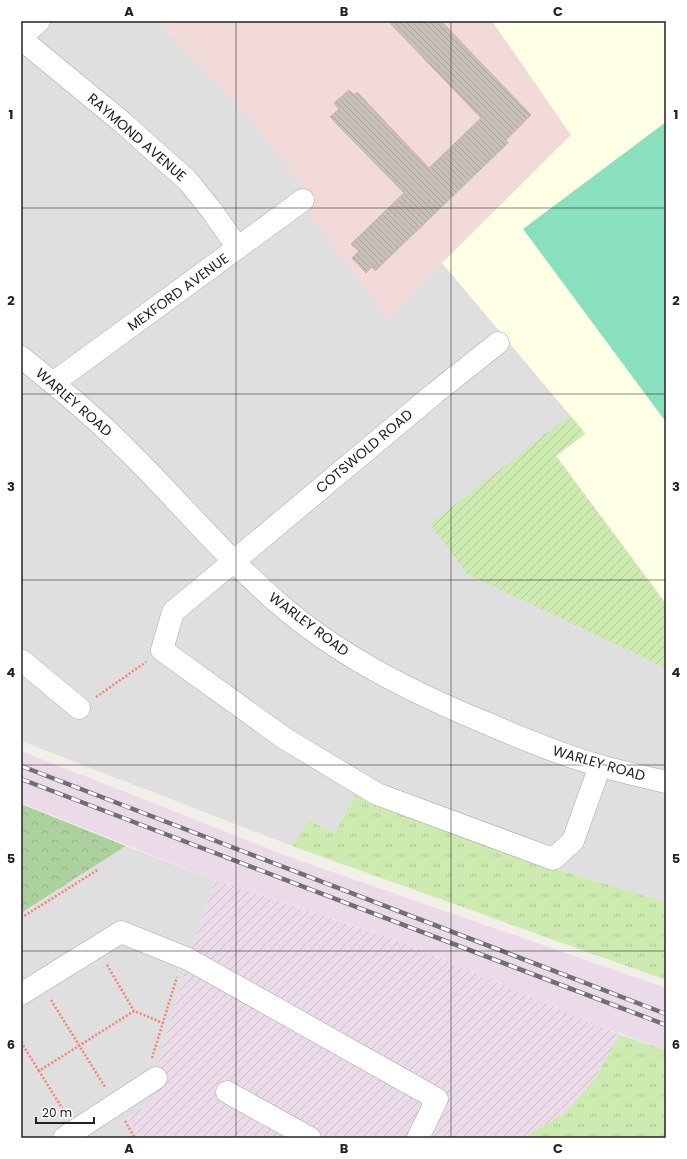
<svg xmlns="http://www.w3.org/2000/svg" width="687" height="1159" font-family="Poppins,sans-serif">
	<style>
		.residential { fill: #e0dfdf }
		.commercial { fill: #f2dad9 }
		.industrial { fill: url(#industrial-furrows) }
		.education { fill: #ffffe5 }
		.railway { fill: #ebdbe8 }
		.grass { fill: url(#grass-tufts) }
		.forest { fill: url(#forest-crowns) }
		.garden { fill: url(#garden-furrows) }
		.pitch { fill: #88e0be }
		.building { fill: url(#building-back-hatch); stroke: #c4b6ab }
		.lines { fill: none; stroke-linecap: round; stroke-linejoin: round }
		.minor-casing { stroke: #a9a9a9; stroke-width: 23 }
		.path { stroke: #fa8072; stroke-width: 2.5; stroke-dasharray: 2 2; stroke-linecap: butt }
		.minor { stroke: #fff; stroke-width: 22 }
		.rail-casing { stroke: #707070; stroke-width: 4.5 }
		.rail { stroke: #fff; stroke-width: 3; stroke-dasharray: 9; stroke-linecap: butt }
		.grid { fill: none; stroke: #222; stroke-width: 1; stroke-opacity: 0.55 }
		.labels { text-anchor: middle; stroke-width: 3.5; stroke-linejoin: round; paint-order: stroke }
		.street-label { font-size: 14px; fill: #222; stroke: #fff }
		.neatline { fill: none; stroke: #222; stroke-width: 1.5 }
		.grid-label { font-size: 13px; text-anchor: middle; font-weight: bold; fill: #222 }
	</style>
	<defs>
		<pattern id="industrial-furrows" width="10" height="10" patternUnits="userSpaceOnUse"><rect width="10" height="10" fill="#ebdbe8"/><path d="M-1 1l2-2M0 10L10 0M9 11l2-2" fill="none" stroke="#c9bcc7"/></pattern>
		<pattern id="grass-tufts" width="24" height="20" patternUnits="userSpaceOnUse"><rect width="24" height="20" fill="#cdebb0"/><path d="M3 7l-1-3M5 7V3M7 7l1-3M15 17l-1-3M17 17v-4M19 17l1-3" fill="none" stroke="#b0c997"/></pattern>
		<pattern id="forest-crowns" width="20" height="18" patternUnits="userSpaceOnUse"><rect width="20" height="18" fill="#add19e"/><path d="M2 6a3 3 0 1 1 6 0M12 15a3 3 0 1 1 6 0" fill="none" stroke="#95b388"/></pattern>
		<pattern id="garden-furrows" width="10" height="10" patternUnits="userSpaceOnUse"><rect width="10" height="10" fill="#cdebb0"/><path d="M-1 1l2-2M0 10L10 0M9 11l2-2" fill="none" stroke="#b0c997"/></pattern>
		<pattern id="building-back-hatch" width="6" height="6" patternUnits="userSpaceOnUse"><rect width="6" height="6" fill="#c7bfb8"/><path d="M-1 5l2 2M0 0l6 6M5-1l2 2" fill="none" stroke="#aba49e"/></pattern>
	</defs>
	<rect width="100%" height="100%" fill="#f2efe9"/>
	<!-- residential -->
	<path class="residential" d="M21,21H666V902L537,863L358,790L335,833L310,820L292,846L21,741Z
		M126,846L215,880L192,948L157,1067L165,1081L152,1101L128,1118L139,1138H21V913Z"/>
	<!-- commercial -->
	<path class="commercial" d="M163,21H492L571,135L442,263L389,320L306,210L315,203L247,114L160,24Z"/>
	<!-- industrial -->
	<path class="industrial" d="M215,880L396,940L620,1035L592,1083L563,1114L523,1138H139L128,1118L152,1101L165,1081L157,1067L192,948Z"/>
	<!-- education -->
	<path class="education" d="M492,21H666V604L556,456L585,433L442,263L571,135Z"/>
	<!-- railway -->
	<path class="railway" d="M21,751L292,858L666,988V1050L600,1027L394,939L215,880L21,803Z"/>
	<!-- grass -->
	<path class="grass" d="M358,790L537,863L666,902V980L292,846L309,820L335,833Z
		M620,1035L666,1050V1138H523L563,1114L592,1083Z"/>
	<!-- forest -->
	<path class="forest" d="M21,804L126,846L21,913Z"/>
	<!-- garden -->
	<path class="garden" d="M570,415L585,434L556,456L666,604V668L467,574L430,524Z"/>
	<!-- pitch -->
	<path class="pitch" d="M666,122V422L523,229Z"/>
	<!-- building -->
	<path class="building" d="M388,21H441L531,115L506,140L508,143L375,271L372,267L366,273L352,258L359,251L351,244L404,193L330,117L339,109L334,103L349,90L354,95L357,92L429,168L481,118Z"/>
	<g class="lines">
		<defs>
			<path id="minor" d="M21,37L39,21
				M21,39L122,122L188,181L212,211L238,248
				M498,343L435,393L173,612L162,650L284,738L377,794L553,859L573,841L600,766
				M21,357C58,387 95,417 128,451C179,501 224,556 278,603C339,656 411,692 486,723C523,739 561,755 601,766C622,772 644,777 666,782
				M53,383L303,200
				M21,660L79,708
				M21,994L121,932L188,959L437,1099L418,1138
				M227,1092L310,1138
				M64,1138L156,1078"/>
		</defs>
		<!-- minor casing -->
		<use href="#minor" class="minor-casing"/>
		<!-- path -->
		<path class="path" d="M96,697L146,662
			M21,918L99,869
			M107,965L134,1011
			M51,1000L105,1087
			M21,1042L39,1071
			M152,1058L177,977
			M65,1113L39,1071L134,1011L163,1023
			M125,1121L135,1138"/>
		<!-- minor -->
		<use href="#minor" class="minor"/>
		<defs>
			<path id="rail" d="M21,766L666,1014
				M21,779L666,1025"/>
		</defs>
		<!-- rail casing -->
		<use href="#rail" class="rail-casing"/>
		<!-- rail -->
		<use href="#rail" class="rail"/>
	</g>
	<!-- grid -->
	<path class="grid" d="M236,21V1138M451,21V1138M21,208H666M21,394H666M21,580H666M21,765H666M21,951H666"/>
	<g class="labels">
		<!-- street labels -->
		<g class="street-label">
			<text transform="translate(137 137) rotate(41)" y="5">RAYMOND AVENUE</text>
			<text transform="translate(178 292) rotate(-36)" y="5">MEXFORD AVENUE</text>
			<text transform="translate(74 402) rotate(41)" y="5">WARLEY ROAD</text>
			<text transform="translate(364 451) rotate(-40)" y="5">COTSWOLD ROAD</text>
			<text transform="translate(309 624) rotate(37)" y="5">WARLEY ROAD</text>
			<text transform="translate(599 763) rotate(16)" y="5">WARLEY ROAD</text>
		</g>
	</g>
	<!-- border -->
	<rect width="687" height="1159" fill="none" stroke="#ffffff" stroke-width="44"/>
	<!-- scale -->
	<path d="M36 1117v6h58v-6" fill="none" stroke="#222222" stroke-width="2"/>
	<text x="42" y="1117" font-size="12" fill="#222222" stroke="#ffffff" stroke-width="3" paint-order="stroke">20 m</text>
	<rect x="22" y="22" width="643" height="1115" class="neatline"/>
	<g class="grid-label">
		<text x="129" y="16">A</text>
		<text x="344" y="16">B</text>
		<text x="558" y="16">C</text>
		<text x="11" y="119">1</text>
		<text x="676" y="119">1</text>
		<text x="11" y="305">2</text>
		<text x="676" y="305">2</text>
		<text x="11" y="491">3</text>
		<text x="676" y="491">3</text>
		<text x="11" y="677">4</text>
		<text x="676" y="677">4</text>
		<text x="11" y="863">5</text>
		<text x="676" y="863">5</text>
		<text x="11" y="1049">6</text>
		<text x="676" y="1049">6</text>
		<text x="129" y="1153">A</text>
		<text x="344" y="1153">B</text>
		<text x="558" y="1153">C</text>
	</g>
</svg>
